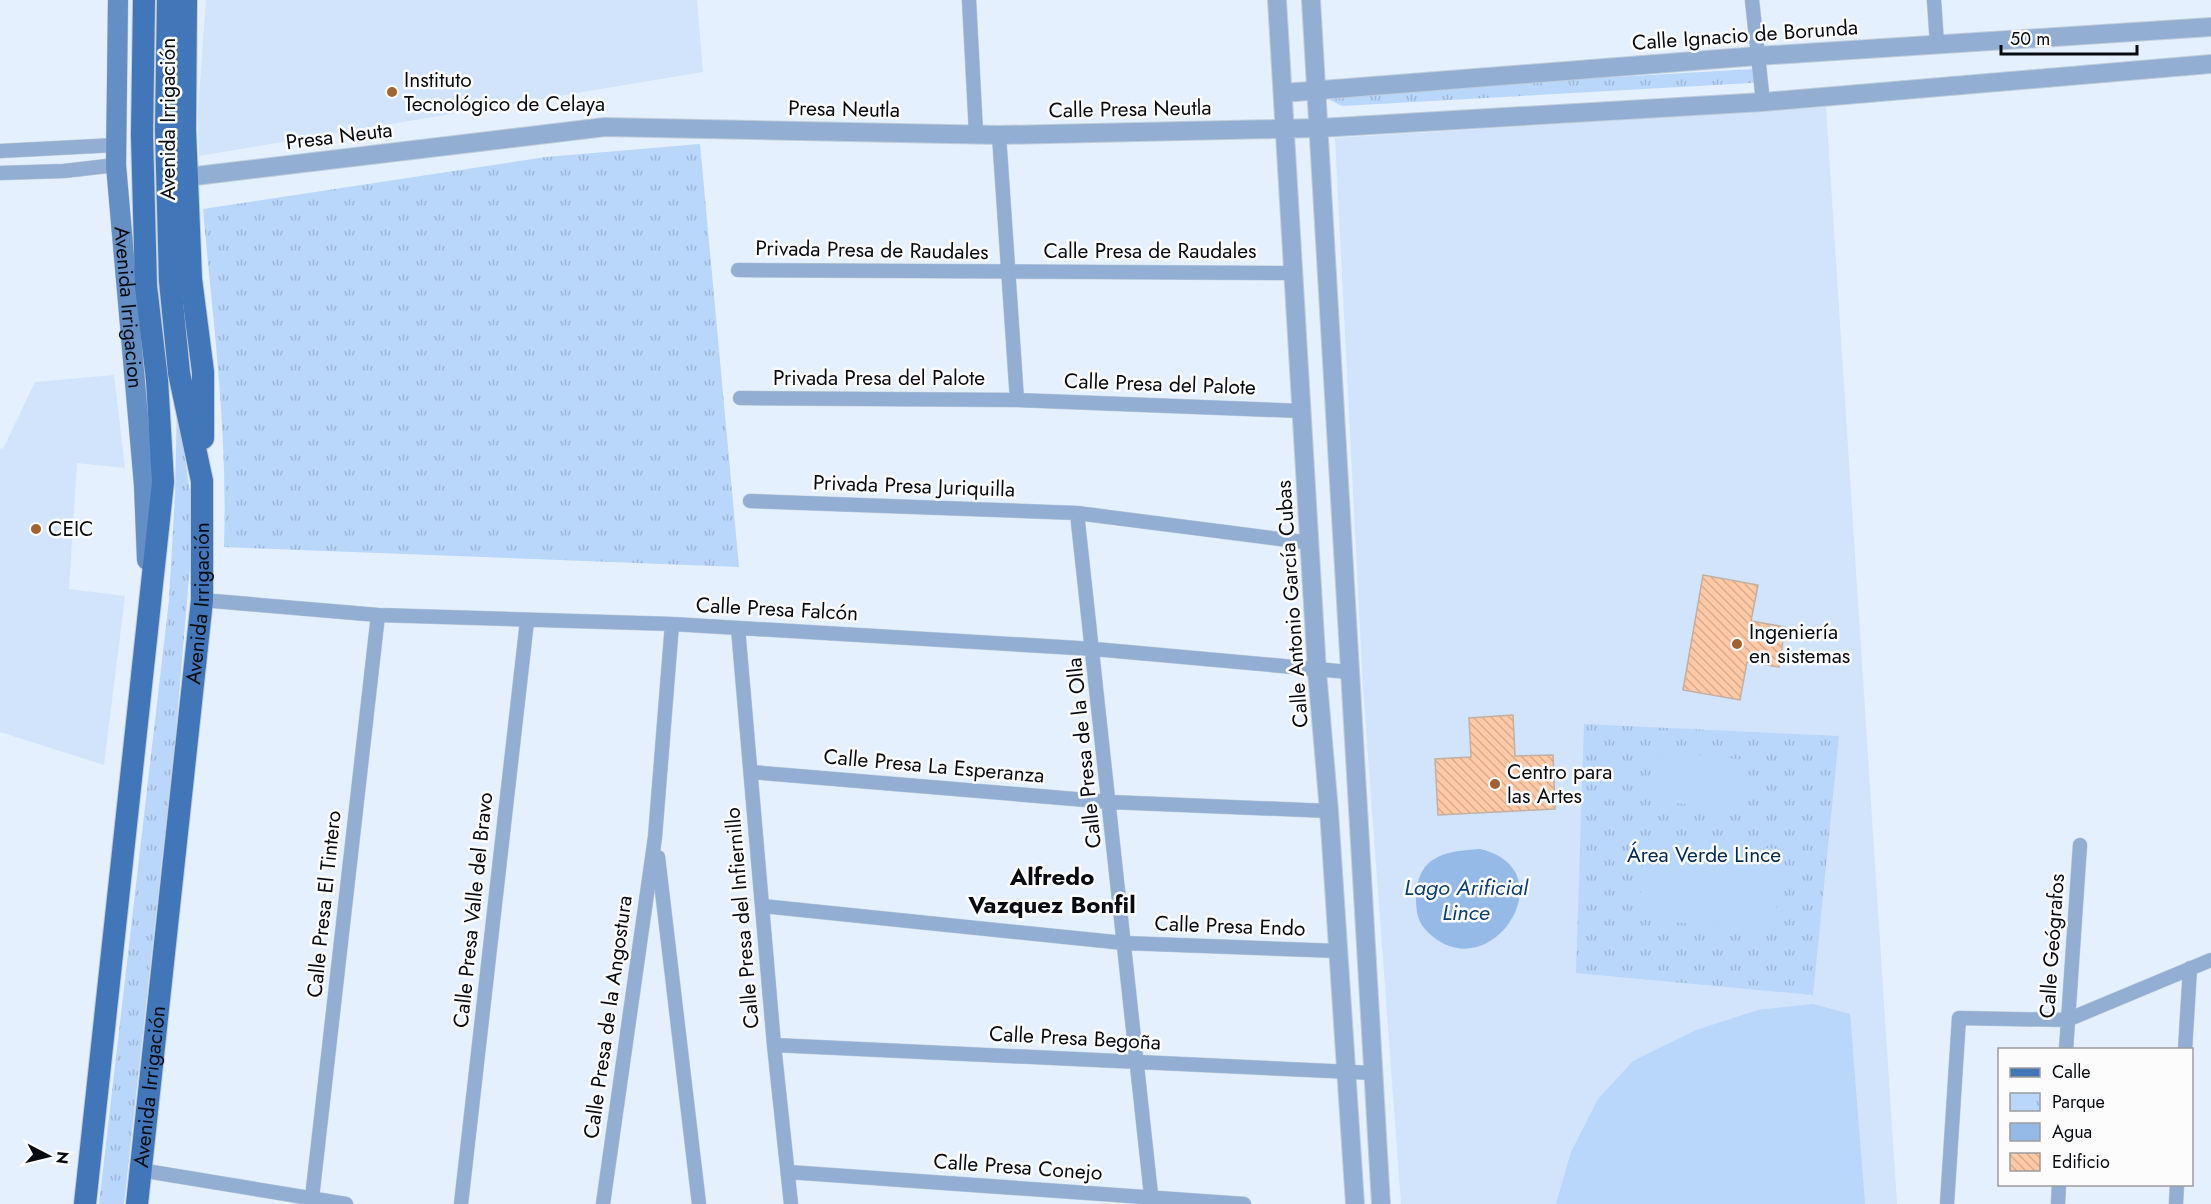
<svg xmlns="http://www.w3.org/2000/svg" width="2211" height="1204" font-family="Jost,sans-serif">
	<style>
		.built { fill: #d1e4fc }
		.park { fill: url(#park-tufts) }
		.pitch { fill: #b9d6fb }
		.water { fill: #96bae8 }
		.building { fill: url(#building-back-hatch); stroke: #c2afa2; stroke-width: 1.5 }
		.lines { fill: none; stroke-linecap: round; stroke-linejoin: round }
		.minor-casing { stroke: #c1ccd8; stroke-width: 15 }
		.tertiary-casing { stroke: #c1ccd8; stroke-width: 20 }
		.secondary-casing { stroke: #c1ccd8; stroke-width: 21 }
		.primary-casing { stroke: #c1ccd8; stroke-width: 24 }
		.minor { stroke: #92afd3; stroke-width: 14 }
		.tertiary { stroke: #92afd3; stroke-width: 18 }
		.secondary { stroke: #648fc4; stroke-width: 20 }
		.primary { stroke: #4177b8; stroke-width: 22 }
		.poi-dot { fill: #a56231; stroke: #fcfcfc; stroke-width: 2 }
		.labels { text-anchor: middle; stroke-width: 5; stroke-linejoin: round; paint-order: stroke }
		.street-label { font-size: 21px; fill: #080c12; stroke: #fcfcfc }
		.poi-label { font-size: 21px; fill: #080c12; stroke: #fcfcfc; text-anchor: start }
		.park-label { font-size: 21px; fill: #042a53; stroke: #fcfcfc }
		.water-label { font-size: 22px; font-style: italic; fill: #0c3f75; stroke: #fcfcfc }
		.quarter-label { font-size: 24px; font-weight: bold; fill: #080c12; stroke: #fcfcfc }
	</style>
	<defs>
		<pattern id="park-tufts" width="24" height="20" patternUnits="userSpaceOnUse" patternTransform="scale(1.5)"><rect width="24" height="20" fill="#b9d6fb"/><path d="M3 7l-1-3M5 7V3M7 7l1-3M15 17l-1-3M17 17v-4M19 17l1-3" fill="none" stroke="#9eb6d6"/></pattern>
		<pattern id="building-back-hatch" width="6" height="6" patternUnits="userSpaceOnUse" patternTransform="scale(1.5)"><rect width="6" height="6" fill="#ffc9a6"/><path d="M-1 5l2 2M0 0l6 6M5-1l2 2" fill="none" stroke="#d9ab8e"/></pattern>
	</defs>
	<rect width="100%" height="100%" fill="#e4f0fe"/>
	<!-- built -->
	<path class="built" d="M206,0H697L703,72L199,156L198,111Z
		M1826,107L1897,1204H1401L1363,688L1335,138Z
		M114,375L125,468L77,463L69,589L125,596L104,765L0,732V448L3,449L35,382Z"/>
	<!-- park -->
	<path class="park" d="M1754,69L1759,81L1751,83L1342,106L1330,100L1339,93Z
		M700,144L739,567L224,547C228,433 213,322 203,209L546,157Z
		M177,404L194,519L175,742L124,1204H99L169,600L175,494Z
		M1584,724L1839,736L1813,995L1576,973Z"/>
	<!-- pitch -->
	<path class="pitch" d="M1659,751L1746,760L1741,810L1654,801Z
		M1647,839L1781,849L1774,931L1638,919Z
		M1813,1004L1850,1014L1865,1204H1556L1571,1152L1598,1099L1633,1061L1696,1030L1758,1010Z"/>
	<!-- water -->
	<path class="water" d="M1480,849C1571,870 1486,998 1424,928C1417,920 1416,908 1416,897C1417,856 1445,851 1480,849Z"/>
	<!-- building -->
	<path class="building" d="M1703,575L1758,585L1751,621L1785,627L1779,667L1747,662L1740,700L1683,690Z
		M1513,715L1515,756L1553,755L1555,809L1438,815L1435,759L1471,757L1469,718Z"/>
	<g class="lines">
		<defs>
			<path id="minor" d="M969,0L976,133
				M1752,0L1763,102
				M1934,0L1937,44
				M999,135L1017,400
				M0,151L116,145
				M0,173L64,171L116,165
				M738,270L1293,273
				M740,398L1017,400L1301,411
				M750,501L1077,513L1311,543
				M1077,513L1152,1204
				M202,600L378,615L672,624L1094,649L1349,672
				M738,628L774,1045L791,1204
				M751,772L1110,802L1329,811
				M658,857L699,1204
				M762,906L1124,943L1338,951
				M774,1045L1374,1073
				M2066,1050L2080,845
				M2185,1050L2190,968
				M140,1170L346,1204
				M788,1172L1244,1204
				M312,1198L378,615
				M461,1204L527,621
				M603,1204L655,837L672,624
				M1947,1204L1959,1018L2067,1020L2211,960
				M2058,1204L2059,1184
				M2176,1204L2177,1184"/>
			<path id="tertiary" d="M1277,0L1317,671L1329,811L1355,1204
				M1311,0L1381,1204
				M1283,93L1757,56L2211,27
				M187,177L605,127L999,135L1319,128L1763,102L2211,64"/>
			<g id="secondary">
				<path id="s1" d="M118,0L116,165L144,485L147,560"/>
			</g>
			<g id="primary">
				<path d="M186,0L185,130L191,279L203,372V438"/>
				<path d="M85,1204L163,482L157,380L146,286L142,135L144,0"/>
				<path id="s2" d="M137,1204L202,600V481L179,373L170,281L166,129L168,0"/>
			</g>
		</defs>
		<!-- minor casing -->
		<use href="#minor" class="minor-casing"/>
		<!-- tertiary casing -->
		<use href="#tertiary" class="tertiary-casing"/>
		<!-- secondary casing -->
		<use href="#secondary" class="secondary-casing"/>
		<!-- primary casing -->
		<use href="#primary" class="primary-casing"/>
		<!-- minor -->
		<use href="#minor" class="minor"/>
		<!-- tertiary -->
		<use href="#tertiary" class="tertiary"/>
		<!-- secondary -->
		<use href="#secondary" class="secondary"/>
		<!-- primary -->
		<use href="#primary" class="primary"/>
	</g>
	<!-- markers -->
	<g class="poi-dot">
		<circle cx="392" cy="92" r="6"/>
		<circle cx="36" cy="529" r="6"/>
		<circle cx="1737" cy="644" r="6"/>
		<circle cx="1495" cy="784" r="6"/>
	</g>
	<g class="labels">
		<!-- street labels -->
		<g class="street-label">
			<text transform="translate(1745 35) rotate(-4)" y="7">Calle Ignacio de Borunda</text>
			<text transform="translate(844 109) rotate(1)" y="7">Presa Neutla</text>
			<text transform="translate(1130 109) rotate(-1)" y="7">Calle Presa Neutla</text>
			<text transform="translate(168 119) rotate(-90)" y="7">Avenida Irrigación</text>
			<text transform="translate(339 136) rotate(-7)" y="7">Presa Neuta</text>
			<text transform="translate(872 250) rotate(1)" y="7">Privada Presa de Raudales</text>
			<text x="1150" y="258">Calle Presa de Raudales</text>
			<text dy="7" stroke="none"><textPath href="#s1" startOffset="308">Avenida Irrigacion</textPath></text>
			<text x="879" y="385">Privada Presa del Palote</text>
			<text transform="translate(1160 384) rotate(2)" y="7">Calle Presa del Palote</text>
			<text transform="translate(914 486) rotate(2)" y="7">Privada Presa Juriquilla</text>
			<text dy="7" stroke="none"><textPath href="#s2" startOffset="604">Avenida Irrigación</textPath></text>
			<text transform="translate(1292 604) rotate(-94)" y="7">Calle Antonio García Cubas</text>
			<text transform="translate(777 609) rotate(3)" y="7">Calle Presa Falcón</text>
			<text transform="translate(1084 753) rotate(-96)" y="7">Calle Presa de la Olla</text>
			<text transform="translate(934 766) rotate(5)" y="7">Calle Presa La Esperanza</text>
			<text transform="translate(324 904) rotate(-84)" y="7">Calle Presa El Tintero</text>
			<text transform="translate(473 910) rotate(-84)" y="7">Calle Presa Valle del Bravo</text>
			<text transform="translate(742 918) rotate(-95)" y="7">Calle Presa del Infiernillo</text>
			<text transform="translate(1230 926) rotate(2)" y="7">Calle Presa Endo</text>
			<text transform="translate(2052 946) rotate(-86)" y="7">Calle Geógrafos</text>
			<text transform="translate(608 1017) rotate(-82)" y="7">Calle Presa de la Angostura</text>
			<text transform="translate(1075 1038) rotate(3)" y="7">Calle Presa Begoña</text>
			<text dy="7" stroke="none"><textPath href="#s2" startOffset="118">Avenida Irrigación</textPath></text>
			<text transform="translate(1018 1167) rotate(4)" y="7">Calle Presa Conejo</text>
		</g>
		<!-- poi labels -->
		<g class="poi-label">
			<text x="404" y="87">Instituto<tspan x="404" dy="24">Tecnológico de Celaya</tspan></text>
			<text x="48" y="536">CEIC</text>
			<text x="1749" y="639">Ingeniería<tspan x="1749" dy="24">en sistemas</tspan></text>
			<text x="1507" y="779">Centro para<tspan x="1507" dy="24">las Artes</tspan></text>
		</g>
		<!-- park labels -->
		<g class="park-label">
			<text x="1704" y="862">Área Verde Lince</text>
		</g>
		<!-- water labels -->
		<g class="water-label">
			<text x="1466" y="895">Lago Arificial<tspan x="1466" dy="25">Lince</tspan></text>
		</g>
		<!-- quarter labels -->
		<g class="quarter-label">
			<text x="1052" y="885">Alfredo<tspan x="1052" dy="28">Vazquez Bonfil</tspan></text>
		</g>
	</g>
	<!-- legend -->
	<rect x="1998" y="1048" width="195" height="138" fill="#fcfcfc" stroke="#9a9c9e" stroke-width="1.5"/>
	<rect x="2010" y="1068" width="30" height="9" fill="#4177b8" stroke="#9a9c9e" stroke-width="1.5"/>
	<text x="2052" y="1078" font-size="18" fill="#080c12">Calle</text>
	<rect x="2010" y="1093" width="30" height="18" fill="url(#park-tufts)" stroke="#9a9c9e" stroke-width="1.5"/>
	<text x="2052" y="1108" font-size="18" fill="#080c12">Parque</text>
	<rect x="2010" y="1123" width="30" height="18" fill="#96bae8" stroke="#9a9c9e" stroke-width="1.5"/>
	<text x="2052" y="1138" font-size="18" fill="#080c12">Agua</text>
	<rect x="2010" y="1153" width="30" height="18" fill="url(#building-back-hatch)" stroke="#9a9c9e" stroke-width="1.5"/>
	<text x="2052" y="1168" font-size="18" fill="#080c12">Edificio</text>
	<!-- north arrow -->
	<g transform="translate(48 1156) rotate(97)" stroke="#fcfcfc" stroke-width="4.5" paint-order="stroke">
	<path d="M0-4.5L10 22L0 15L-10 22Z" fill="#080c12"/>
	<text y="-9" font-size="16" font-weight="bold" text-anchor="middle" fill="#080c12">N</text>
	</g>
	<!-- scale -->
	<path d="M2001 45v9h136v-9" fill="none" stroke="#080c12" stroke-width="3"/>
	<text x="2010" y="45" font-size="18" fill="#080c12" stroke="#fcfcfc" stroke-width="4.5" paint-order="stroke">50 m</text>
</svg>
